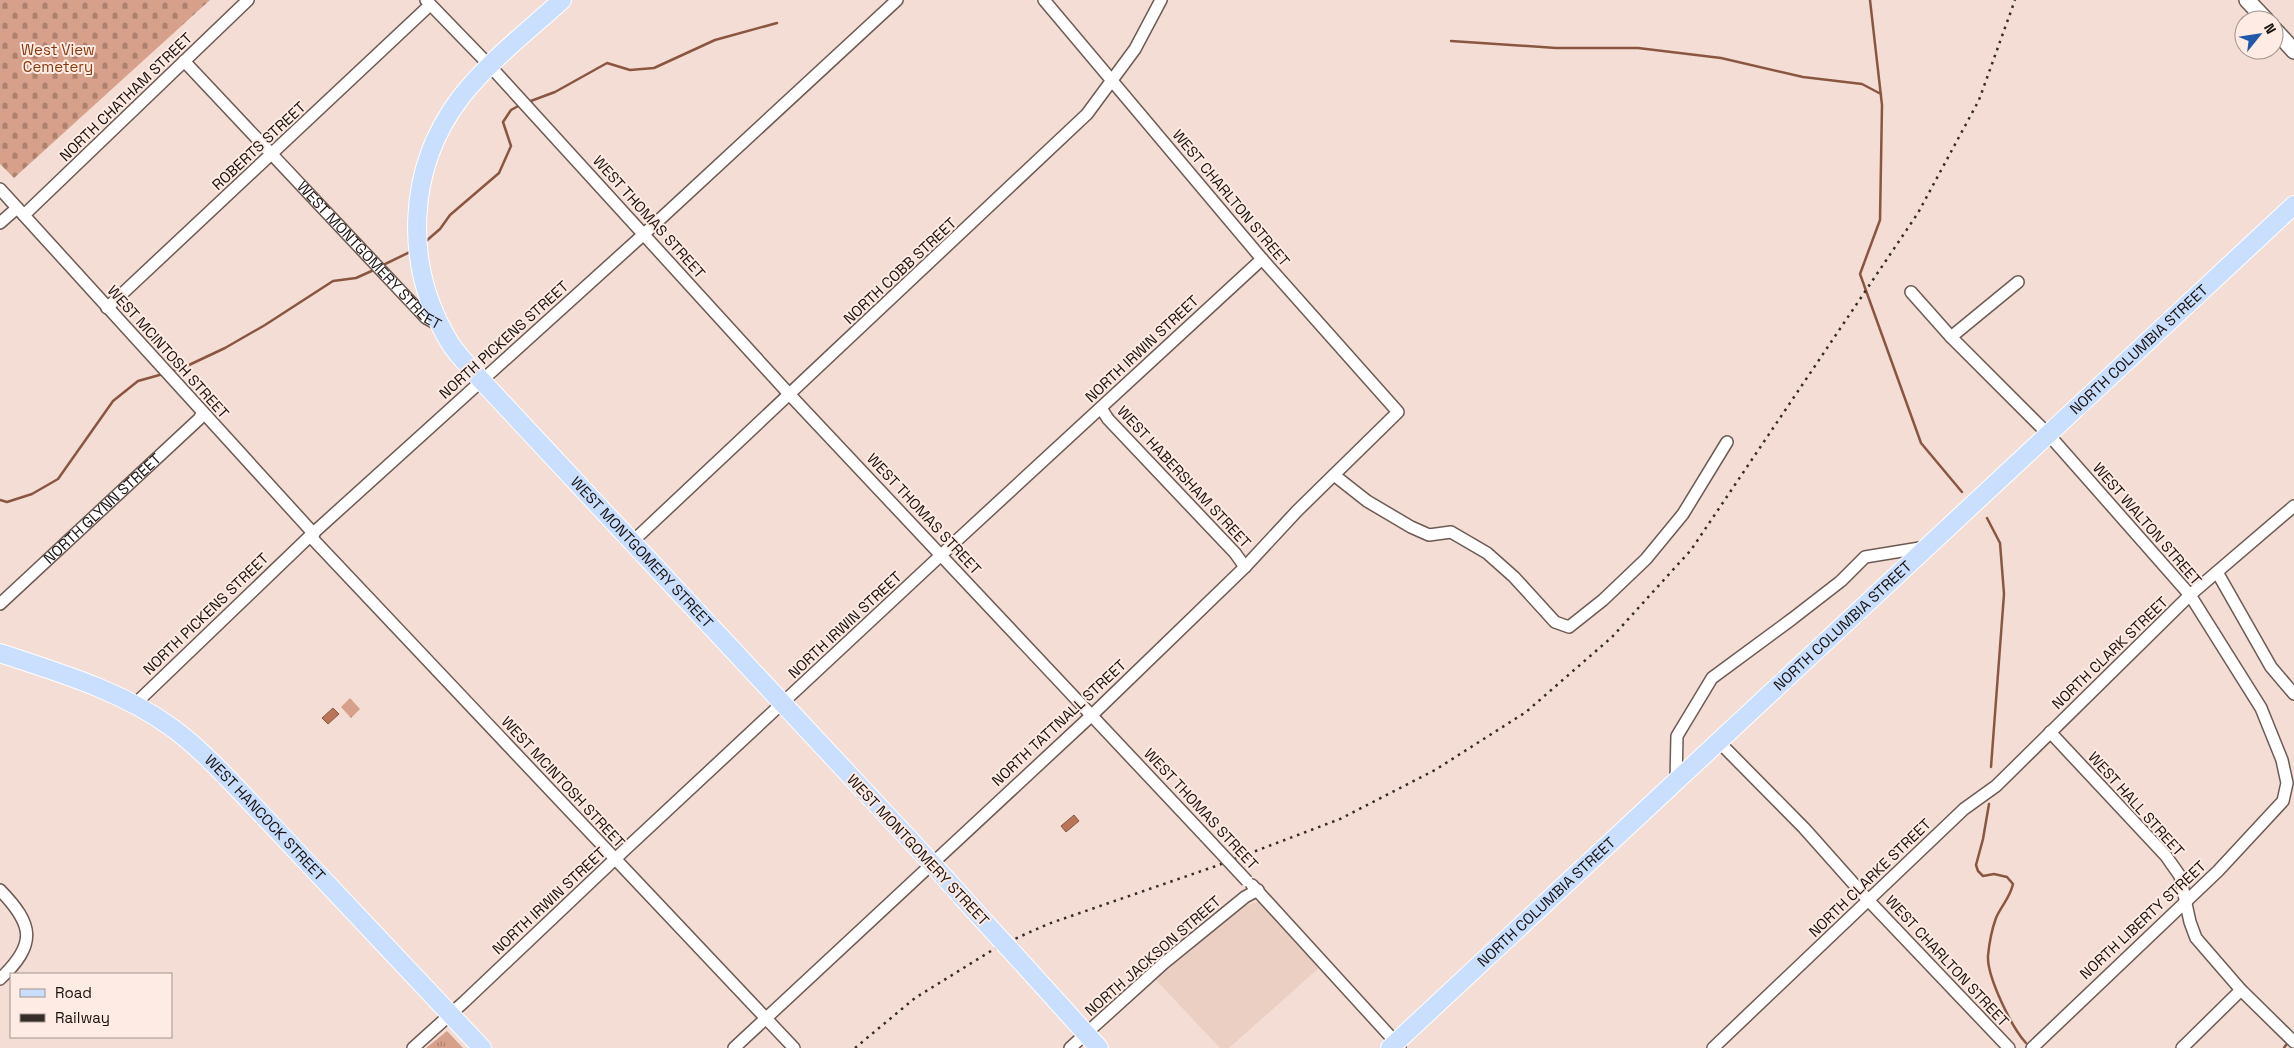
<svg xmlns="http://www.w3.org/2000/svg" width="2294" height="1048" font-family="'Space Grotesk',sans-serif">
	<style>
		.built { fill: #eccfc3 }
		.cemetery { fill: url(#cemetery-stones) }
		.park { fill: url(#park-tufts) }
		.water { fill: #ba7458; stroke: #8a5642 }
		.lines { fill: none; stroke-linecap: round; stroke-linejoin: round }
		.stream { stroke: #8a5642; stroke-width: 2.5 }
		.street-casing { stroke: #6d5a53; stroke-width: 14 }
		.secondary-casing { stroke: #6d5a53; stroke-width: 18 }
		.primary-casing { stroke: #fff; stroke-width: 20 }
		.street { stroke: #fff; stroke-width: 11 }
		.secondary { stroke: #fff; stroke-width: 15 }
		.primary { stroke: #cadffd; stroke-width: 18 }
		.rail { stroke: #352b28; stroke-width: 2.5; stroke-dasharray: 2.5 5; stroke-linecap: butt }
		.street-bridge-casing { stroke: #6d5a53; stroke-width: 14; stroke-linecap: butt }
		.primary-bridge-casing { stroke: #fff; stroke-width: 20; stroke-linecap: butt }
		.street-bridge { stroke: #fff; stroke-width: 11 }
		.primary-bridge { stroke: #cadffd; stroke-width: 18 }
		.labels { text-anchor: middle; stroke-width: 4; stroke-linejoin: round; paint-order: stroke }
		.park-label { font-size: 15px; fill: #8c3709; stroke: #fdebe4 }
		.street-label { font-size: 15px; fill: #19110e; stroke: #fdebe4 }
	</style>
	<defs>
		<pattern id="cemetery-stones" width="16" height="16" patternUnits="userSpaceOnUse" patternTransform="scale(1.25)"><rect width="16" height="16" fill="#d7a08a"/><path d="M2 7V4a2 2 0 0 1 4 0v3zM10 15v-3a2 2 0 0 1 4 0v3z" fill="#ae816f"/></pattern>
		<pattern id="park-tufts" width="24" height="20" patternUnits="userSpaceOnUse" patternTransform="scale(1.25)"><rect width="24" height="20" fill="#d7a08a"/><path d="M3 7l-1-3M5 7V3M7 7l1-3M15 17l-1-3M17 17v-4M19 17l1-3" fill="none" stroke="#ae816f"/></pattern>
	</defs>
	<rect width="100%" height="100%" fill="#f3ddd4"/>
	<!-- built -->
	<path class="built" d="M1259,901L1320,967L1229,1048H1220L1156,980L1242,907Z"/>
	<!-- cemetery -->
	<path class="cemetery" d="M0,0H210L14,178L0,164Z"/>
	<!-- park -->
	<path class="park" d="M350,698L360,709L351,718L341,707Z
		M447,1031L463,1048H426Z"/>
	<!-- water -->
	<path class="water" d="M333,708L339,714L328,724L322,718Z
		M1074,815L1079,821L1066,832L1061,826Z"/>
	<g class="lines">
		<!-- stream -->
		<path class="stream" d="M1870,0L1882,105L1880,220L1860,274L1921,443L1962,492
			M1451,41L1556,48H1638L1721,58L1803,77L1862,84L1881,94
			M528,102L555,92L607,63L630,70L654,68L715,40L777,23
			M425,242L440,229L450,215L499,173L511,146L503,122L511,110L520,105
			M381,266L412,251
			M170,371L189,365L225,348L265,325L333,281L356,278L376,269
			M0,500L7,502L32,494L58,479L113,401L138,381L163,374
			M1987,518L2000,543L2004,594L1991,767
			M1989,804L1983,839L1976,865L1978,871L1983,876L1994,874L2007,877L2013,884C2010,898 2001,906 1996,918C1992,929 1989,945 1988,956C1987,977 2012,1028 2026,1043
			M2284,1048L2286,1045"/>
		<defs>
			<g id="street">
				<path d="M426,0L490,66L790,395L1205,836"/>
				<path id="s1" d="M184,61L426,318L441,326"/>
				<path d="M0,189L314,534"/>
				<path d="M24,215L248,0"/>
				<path d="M0,223L17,208"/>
				<path d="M1911,292L1951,337L2049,435L2190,595L2261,708L2282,760L2287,783L2283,801L2218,871L2032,1048"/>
				<path d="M107,308L430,5"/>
				<path d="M1951,337L2018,282"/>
				<path d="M1101,408L1108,419L1235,553L1245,567"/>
				<path d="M1334,475L1367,501L1411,527L1429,535L1451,532L1487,553L1514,577L1555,622L1569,627L1603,600L1646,559L1683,514L1727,442"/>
				<path d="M310,536L794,1048"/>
				<path d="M632,542L1087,114L1135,49L1161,0"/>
				<path d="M2217,572L2271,667L2294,694"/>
				<path id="s2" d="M0,604L199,419L203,412"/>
				<path d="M134,705L310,536L644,234L897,0"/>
				<path d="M2050,732L2166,856L2180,876L2190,922L2196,938L2241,990L2294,1042"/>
				<path d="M1719,742L1804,828L1869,901L2009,1048"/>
				<path d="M1676,782L1677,736L1712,678L1792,619L1841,581L1865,557L1926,547"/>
				<path d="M1252,885L1400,1047"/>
				<path d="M0,890C34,925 37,944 0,979"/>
				<path d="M413,1048L464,1002L615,859L954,543L1262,259"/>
				<path d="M734,1048L1092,715L1245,567L1297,511L1398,412L1262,259L1044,0"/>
				<path d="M1070,1048L1164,963L1245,897L1258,890"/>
				<path d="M1713,1048L1964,809L1996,786L2190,595L2294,506"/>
				<path d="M2182,1048L2241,990"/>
			</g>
			<path id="secondary" d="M2247,0L2266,20
				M2274,29L2294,51"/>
			<g id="primary">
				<path id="s3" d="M562,0C528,31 489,61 461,97C406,169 403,266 450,343C458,356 471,368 481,380L912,842"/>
				<path id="s4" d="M0,653C59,673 120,690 171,727C196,745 217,767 238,789L482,1048"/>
				<path d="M947,880L981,918"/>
				<path d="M1025,966L1099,1048"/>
				<path id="s5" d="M1390,1048L2294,205"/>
			</g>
		</defs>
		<!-- street casing -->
		<use href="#street" class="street-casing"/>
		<!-- secondary casing -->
		<use href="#secondary" class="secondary-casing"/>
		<!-- primary casing -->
		<use href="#primary" class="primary-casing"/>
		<!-- street -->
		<use href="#street" class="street"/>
		<!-- secondary -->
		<use href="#secondary" class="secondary"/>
		<!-- primary -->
		<use href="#primary" class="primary"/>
		<!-- rail -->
		<path class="rail" d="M855,1048L915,998L999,946L1048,924L1216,866L1340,819L1435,770L1526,712L1612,637L1691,550L1918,213L1979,100L2015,0"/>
		<defs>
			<path id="street-bridge" d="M1205,836L1247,881"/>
			<path id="primary-bridge" d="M912,842L947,880
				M981,918L1025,966"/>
		</defs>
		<!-- street-bridge casing -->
		<use href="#street-bridge" class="street-bridge-casing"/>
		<!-- primary-bridge casing -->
		<use href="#primary-bridge" class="primary-bridge-casing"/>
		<!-- street-bridge -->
		<use href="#street-bridge" class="street-bridge"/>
		<!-- primary-bridge -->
		<use href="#primary-bridge" class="primary-bridge"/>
	</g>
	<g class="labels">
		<!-- park labels -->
		<g class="park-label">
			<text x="58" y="55">West View<tspan x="58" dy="17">Cemetery</tspan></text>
		</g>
		<!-- street labels -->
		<g class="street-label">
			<text transform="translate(126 97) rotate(-44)" y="5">NORTH CHATHAM STREET</text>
			<text transform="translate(259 146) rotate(-43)" y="5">ROBERTS STREET</text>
			<text transform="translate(1231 198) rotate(50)" y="5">WEST CHARLTON STREET</text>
			<text transform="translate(649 217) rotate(48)" y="5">WEST THOMAS STREET</text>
			<text dy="5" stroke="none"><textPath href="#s1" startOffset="269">WEST MONTGOMERY STREET</textPath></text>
			<text transform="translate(900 271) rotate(-43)" y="5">NORTH COBB STREET</text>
			<text transform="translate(504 340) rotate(-42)" y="5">NORTH PICKENS STREET</text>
			<text transform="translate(1142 349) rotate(-43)" y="5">NORTH IRWIN STREET</text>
			<text dy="5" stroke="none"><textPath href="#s5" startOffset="1024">NORTH COLUMBIA STREET</textPath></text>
			<text transform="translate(168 352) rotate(48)" y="5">WEST MCINTOSH STREET</text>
			<text transform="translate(1184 477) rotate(47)" y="5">WEST HABERSHAM STREET</text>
			<text dy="5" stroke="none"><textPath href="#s2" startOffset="140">NORTH GLYNN STREET</textPath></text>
			<text transform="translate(924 514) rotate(47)" y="5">WEST THOMAS STREET</text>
			<text transform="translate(2147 524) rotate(49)" y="5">WEST WALTON STREET</text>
			<text dy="5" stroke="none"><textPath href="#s3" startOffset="686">WEST MONTGOMERY STREET</textPath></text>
			<text transform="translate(206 614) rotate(-44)" y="5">NORTH PICKENS STREET</text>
			<text transform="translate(845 625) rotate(-43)" y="5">NORTH IRWIN STREET</text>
			<text dy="5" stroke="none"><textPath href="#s5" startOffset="619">NORTH COLUMBIA STREET</textPath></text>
			<text transform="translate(2110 653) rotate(-44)" y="5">NORTH CLARK STREET</text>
			<text transform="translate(1059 723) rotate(-43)" y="5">NORTH TATTNALL STREET</text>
			<text transform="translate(563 782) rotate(47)" y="5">WEST MCINTOSH STREET</text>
			<text transform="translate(2136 804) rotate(48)" y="5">WEST HALL STREET</text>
			<text transform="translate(1201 809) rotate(47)" y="5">WEST THOMAS STREET</text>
			<text dy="5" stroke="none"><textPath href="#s4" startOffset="318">WEST HANCOCK STREET</textPath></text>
			<text transform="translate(918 850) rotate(47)" y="5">WEST MONTGOMERY STREET</text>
			<text transform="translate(1870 878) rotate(-44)" y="5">NORTH CLARKE STREET</text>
			<text transform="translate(549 901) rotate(-43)" y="5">NORTH IRWIN STREET</text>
			<text dy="5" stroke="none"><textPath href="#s5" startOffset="214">NORTH COLUMBIA STREET</textPath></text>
			<text transform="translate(2143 920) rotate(-43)" y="5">NORTH LIBERTY STREET</text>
			<text transform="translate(1153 956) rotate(-41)" y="5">NORTH JACKSON STREET</text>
			<text transform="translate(1947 961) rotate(47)" y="5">WEST CHARLTON STREET</text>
		</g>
	</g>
	<!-- legend -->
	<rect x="10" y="973" width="162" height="65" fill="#fdebe4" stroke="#a2948e"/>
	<rect x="20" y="989" width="25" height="8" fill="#cadffd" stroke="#a2948e"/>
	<text x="55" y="998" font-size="15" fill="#19110e">Road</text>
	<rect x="20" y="1014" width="25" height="8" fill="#352b28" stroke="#a2948e"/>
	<text x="55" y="1023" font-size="15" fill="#19110e">Railway</text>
	<!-- north arrow -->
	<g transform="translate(2259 35) rotate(60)"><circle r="24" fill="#fdebe4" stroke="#a2948e"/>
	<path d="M0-4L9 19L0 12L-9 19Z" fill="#2059ab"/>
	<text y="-8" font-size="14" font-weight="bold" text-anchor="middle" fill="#19110e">N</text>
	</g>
</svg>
